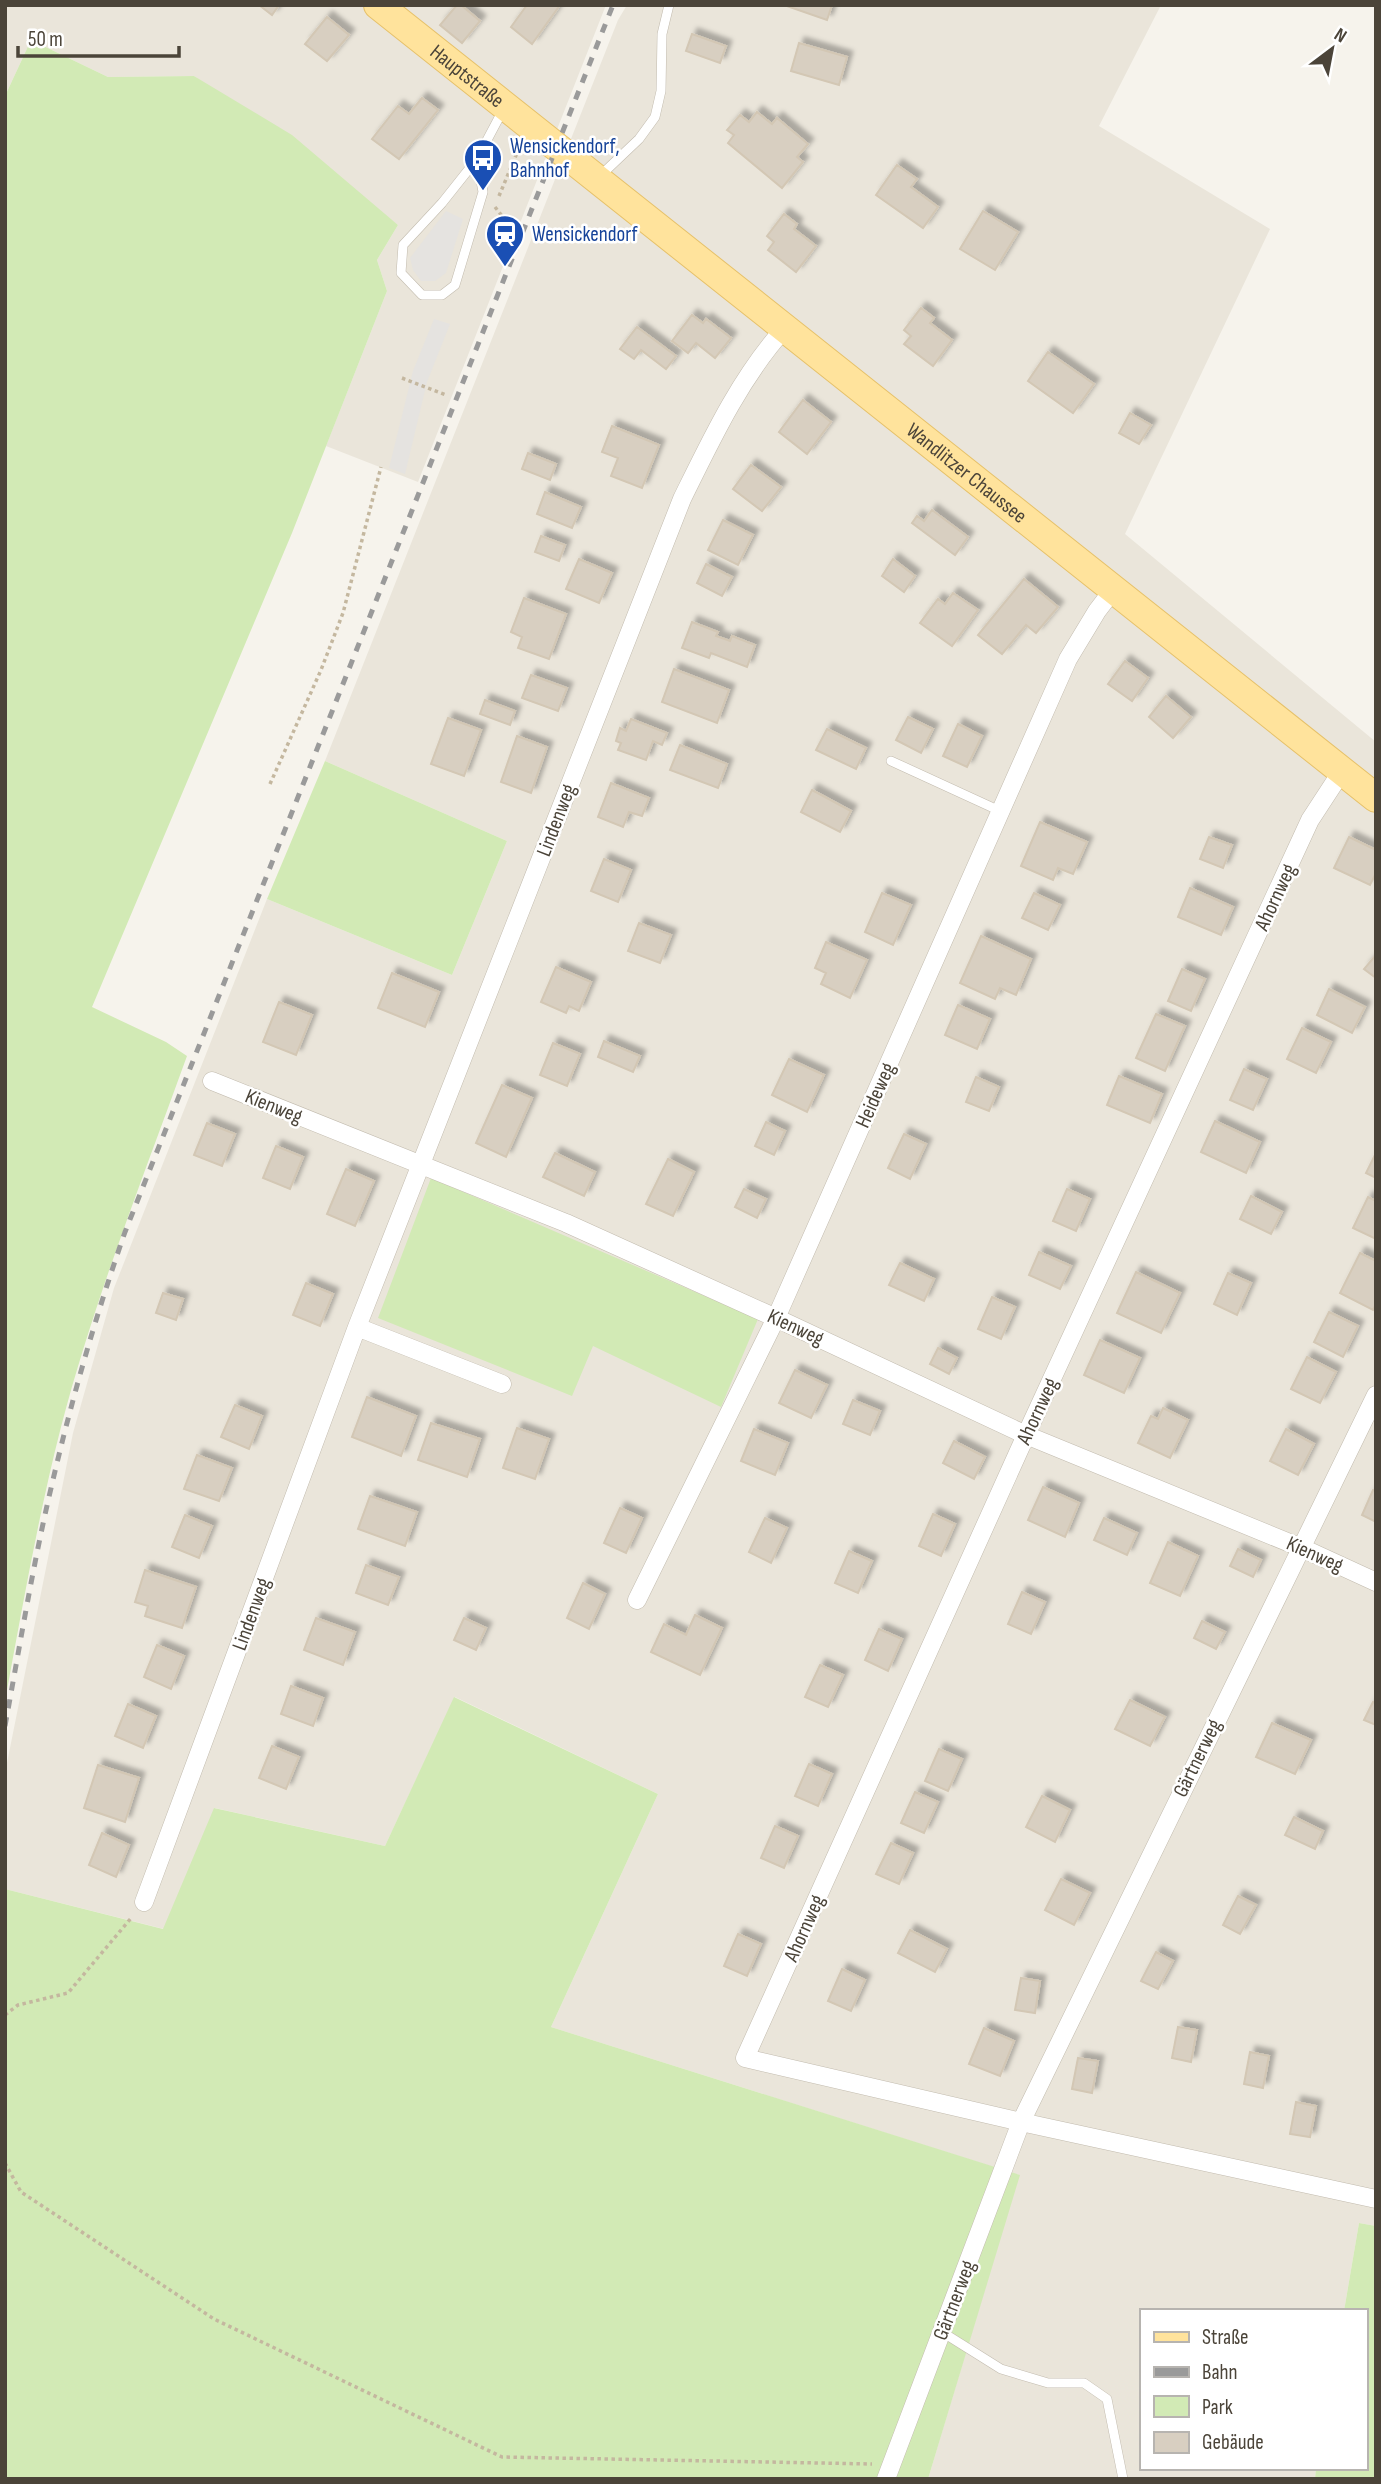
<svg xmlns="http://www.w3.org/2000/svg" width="1381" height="2484" font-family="'Sofia Sans Condensed',sans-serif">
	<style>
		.residential { fill: #eae5da }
		.green { fill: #d2eab5 }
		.parking { fill: #e5e3e0 }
		.building { fill: #d8cfc1; stroke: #d3c7b4; stroke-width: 2; filter: url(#shadow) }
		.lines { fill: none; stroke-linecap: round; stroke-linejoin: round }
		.service-casing { stroke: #c2bbae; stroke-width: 10 }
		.minor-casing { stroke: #c2bbae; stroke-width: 19 }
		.primary-casing { stroke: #e6c16a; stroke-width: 30 }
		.path { stroke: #c4b79f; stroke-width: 3.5; stroke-dasharray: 3.5 3.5; stroke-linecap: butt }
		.service { stroke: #fff; stroke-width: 9 }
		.minor { stroke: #fff; stroke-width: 18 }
		.primary { stroke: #ffe39c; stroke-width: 28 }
		.rail { stroke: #9a9a9a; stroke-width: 5; stroke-dasharray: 9 9; stroke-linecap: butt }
		.labels { text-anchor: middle; stroke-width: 5; stroke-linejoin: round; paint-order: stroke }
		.street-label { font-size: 21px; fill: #4b4439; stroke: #fff }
		.transit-label { font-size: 21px; fill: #164399; stroke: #fff; text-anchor: start }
	</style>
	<defs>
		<filter id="shadow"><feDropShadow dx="5.5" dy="-5.5" stdDeviation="2" flood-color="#0004"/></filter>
	</defs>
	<rect width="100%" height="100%" fill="#f6f3ec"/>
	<!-- residential -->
	<path class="residential" d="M5,5H606L418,482L326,446L387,291L377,260L398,225L194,76L108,77L31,40L5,96Z
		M627,5H1161L1099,126L1270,229L1125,534L1376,742V2226L1359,2223L1344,2311H1141V2468H1316L1315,2479H928L1019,2175L551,2027L658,1794L455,1697L385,1846L215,1808L164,1929L5,1889V1773L73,1433L114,1288L267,899L452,975L507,841L325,761L618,20Z"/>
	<!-- green -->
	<path class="green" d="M31,40L108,77L194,76L292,135L398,225L377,260L387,291L292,533L92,1007L166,1042L187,1056C143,1178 94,1300 61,1427C38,1517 22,1609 5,1701V96Z
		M325,761L507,841L452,975L267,899Z
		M431,1178L758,1319L721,1407L593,1346L572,1396L378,1318Z
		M454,1697L658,1794L551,2027L1020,2175L928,2479H5V1889L163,1929L214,1808L385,1846Z
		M1359,2223L1376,2226V2479H1315L1316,2468H1365V2311H1344Z"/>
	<!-- parking -->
	<path class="parking" d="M446,211L463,219L446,273L435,281H421L413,270L410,258Z
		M434,319L450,324L427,382L405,474L389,468L413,371Z"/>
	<!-- building -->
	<path class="building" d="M259,5H279L272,15Z
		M457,5H461L480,21L462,43L440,25Z
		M527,5H560L532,44L511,27Z
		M784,5H832L827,20Z
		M327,17L349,35L327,61L305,44Z
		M692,34L726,46L720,63L686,51Z
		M799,43L847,57L839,85L791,71Z
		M422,98L438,110L399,159L372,139L398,106L409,114Z
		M757,112L772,124L777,118L808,144L797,157L803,162L782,188L728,143L734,135L727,130L740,115L749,122Z
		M897,165L917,179L911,187L938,207L923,228L876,195Z
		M983,211L1018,232L995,270L960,249Z
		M784,214L797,224L794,229L816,246L796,272L768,250L774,242L767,236Z
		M921,308L934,318L930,323L952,340L933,366L904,344L911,336L904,330Z
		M692,315L703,323L706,319L731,338L715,358L696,343L688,353L672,341Z
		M637,327L676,356L666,369L641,350L634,359L620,349Z
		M1048,352L1094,384L1073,413L1028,381Z
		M803,400L831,422L807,454L779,432Z
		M1130,413L1151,425L1139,444L1119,433Z
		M612,426L659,445L642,488L611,476L618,458L602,452Z
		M528,453L556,464L550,480L522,469Z
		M751,465L781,487L762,511L733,489Z
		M545,492L581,507L572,528L537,514Z
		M932,510L968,537L955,555L912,523L917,516L924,521Z
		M723,520L753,535L738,565L708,550Z
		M541,536L565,545L559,561L535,552Z
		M579,559L612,573L599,603L566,589Z
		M893,559L915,576L904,592L882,576Z
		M706,564L732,577L722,596L697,583Z
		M1024,579L1058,607L1036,633L1026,625L1002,654L978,635Z
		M953,593L978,610L952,646L920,623L938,599L945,604Z
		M524,598L566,614L549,659L518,648L522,637L511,632Z
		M692,622L718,632L716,636L730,641L732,636L755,645L747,667L711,653L709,658L682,648Z
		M1125,661L1148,678L1132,701L1108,684Z
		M674,669L729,690L717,723L662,702Z
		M531,675L567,688L558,711L522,698Z
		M1166,696L1191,717L1173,738L1149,717Z
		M485,700L515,711L510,725L480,714Z
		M908,717L933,729L921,753L896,740Z
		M448,718L481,730L464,776L431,764Z
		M631,719L667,733L662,745L653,741L646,760L618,750L621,743L616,741L620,728L626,731Z
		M958,724L982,736L967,767L943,756Z
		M827,729L866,748L856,769L816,750Z
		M517,736L547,747L531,793L501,782Z
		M680,745L727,764L718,788L670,770Z
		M611,783L649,798L642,816L629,812L623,827L598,817Z
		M812,790L851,811L840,832L801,812Z
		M1040,822L1087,842L1073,874L1058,868L1053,880L1021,866Z
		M1209,837L1232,845L1223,868L1200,859Z
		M1349,837L1376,850V873L1370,885L1334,868Z
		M604,859L631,870L618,902L591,891Z
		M1190,888L1233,907L1221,935L1178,917Z
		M882,893L911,905L893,945L865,932Z
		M1034,893L1060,905L1048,930L1022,918Z
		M639,923L671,935L660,963L628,951Z
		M981,936L1031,959L1016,995L1000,988L995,999L960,983Z
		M826,942L867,960L850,998L821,984L826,973L815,968Z
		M1376,955V978L1364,969Z
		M556,967L591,982L579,1011L569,1006L566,1013L541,1002Z
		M1182,969L1205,979L1191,1011L1168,1001Z
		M392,973L439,992L425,1027L378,1008Z
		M1329,989L1365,1007L1352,1033L1317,1015Z
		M279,1002L312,1015L296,1055L263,1042Z
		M958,1005L990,1019L977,1049L945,1035Z
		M1156,1014L1185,1026L1165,1071L1136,1058Z
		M1302,1028L1331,1042L1316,1073L1287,1059Z
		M604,1041L640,1056L633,1072L598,1057Z
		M553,1043L580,1054L567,1086L540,1075Z
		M789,1059L824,1075L807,1112L772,1095Z
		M1244,1069L1267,1079L1253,1110L1230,1100Z
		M1119,1076L1162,1094L1150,1123L1107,1105Z
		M976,1077L999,1087L989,1111L966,1102Z
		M502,1085L532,1098L506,1157L476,1143Z
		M1215,1121L1260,1142L1246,1173L1201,1152Z
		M766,1122L785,1131L774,1155L755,1146Z
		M207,1123L235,1134L222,1166L194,1155Z
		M904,1134L926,1144L910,1179L888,1168Z
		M276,1146L303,1157L290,1189L263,1178Z
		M555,1153L595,1172L584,1196L543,1177Z
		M1376,1153V1178L1366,1173Z
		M668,1159L694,1172L673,1216L646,1204Z
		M346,1169L374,1181L355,1226L327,1214Z
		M744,1189L766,1199L757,1218L735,1207Z
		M1067,1189L1090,1199L1076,1231L1053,1221Z
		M1251,1196L1282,1212L1271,1234L1240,1219Z
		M1368,1197L1376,1201V1239L1353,1228Z
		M1039,1252L1071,1266L1060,1289L1029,1275Z
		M1360,1253L1376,1261V1304L1373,1310L1340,1293Z
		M900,1263L934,1279L924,1301L889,1285Z
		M1136,1272L1180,1293L1161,1333L1117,1313Z
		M1228,1273L1251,1283L1237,1315L1214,1304Z
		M306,1283L333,1294L320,1326L293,1315Z
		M163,1293L183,1299L176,1320L156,1313Z
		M992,1297L1015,1307L1001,1339L978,1329Z
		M1329,1312L1358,1326L1343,1357L1314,1342Z
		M1100,1340L1140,1358L1124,1393L1084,1375Z
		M938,1348L957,1358L949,1374L930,1364Z
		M1307,1357L1336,1372L1320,1403L1291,1389Z
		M795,1370L827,1385L811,1418L779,1403Z
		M367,1397L416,1416L401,1456L352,1437Z
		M853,1400L880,1411L870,1435L843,1424Z
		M235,1405L262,1416L249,1449L221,1437Z
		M1163,1408L1188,1420L1170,1458L1138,1443L1151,1416L1158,1419Z
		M431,1423L480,1439L467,1477L418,1460Z
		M517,1428L549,1439L535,1479L503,1468Z
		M754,1429L788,1443L775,1475L741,1461Z
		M1286,1429L1314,1444L1298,1475L1270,1461Z
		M954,1441L985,1457L974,1479L943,1463Z
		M197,1455L232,1468L219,1501L184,1489Z
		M1043,1487L1079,1503L1065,1537L1028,1520Z
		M1373,1490L1376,1491V1522L1362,1515Z
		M370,1496L417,1512L405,1546L358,1529Z
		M620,1508L642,1518L626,1553L604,1543Z
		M933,1514L955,1524L941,1556L919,1546Z
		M185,1515L212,1526L199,1558L172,1547Z
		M765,1518L787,1528L771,1563L749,1552Z
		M1104,1518L1137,1533L1127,1555L1094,1540Z
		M1168,1542L1198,1556L1180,1596L1150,1583Z
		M1238,1549L1261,1560L1253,1577L1230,1566Z
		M849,1551L872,1561L858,1593L835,1583Z
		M366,1565L399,1577L388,1605L356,1593Z
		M145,1570L196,1587L182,1628L145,1616L148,1606L135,1602Z
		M583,1583L605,1594L589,1629L567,1618Z
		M1022,1592L1045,1602L1031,1634L1008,1624Z
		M695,1615L722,1628L700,1675L651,1652L664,1624L686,1635Z
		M316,1618L355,1632L343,1665L304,1650Z
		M464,1618L486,1628L476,1650L454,1640Z
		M1202,1621L1225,1632L1216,1649L1194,1638Z
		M879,1629L902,1639L888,1671L865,1660Z
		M157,1645L184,1656L171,1689L144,1677Z
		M820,1665L843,1675L828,1707L805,1697Z
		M291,1686L323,1698L313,1726L281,1714Z
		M1130,1700L1165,1717L1150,1746L1115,1729Z
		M1373,1702L1376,1703V1725L1364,1720Z
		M128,1704L156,1716L143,1748L115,1736Z
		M1272,1723L1311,1740L1295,1774L1256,1757Z
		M272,1746L299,1757L286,1789L259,1778Z
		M939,1749L962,1759L948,1791L925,1781Z
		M809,1764L832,1774L818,1806L795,1796Z
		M98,1765L139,1778L125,1822L84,1808Z
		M915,1792L938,1802L924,1833L901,1823Z
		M1042,1796L1070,1810L1055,1842L1026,1827Z
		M1294,1817L1323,1831L1315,1849L1285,1835Z
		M775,1826L798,1836L784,1868L761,1858Z
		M102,1833L129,1845L116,1877L89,1865Z
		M891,1843L913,1853L899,1884L876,1874Z
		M1061,1879L1090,1893L1074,1925L1045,1910Z
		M1238,1896L1256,1905L1240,1934L1223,1925Z
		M910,1930L947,1949L935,1972L898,1953Z
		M738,1934L761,1944L747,1976L724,1966Z
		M1156,1952L1173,1961L1158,1989L1141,1981Z
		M842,1969L865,1980L851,2011L828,2001Z
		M1021,1978L1040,1981L1035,2013L1015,2010Z
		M1178,2027L1197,2030L1191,2062L1172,2058Z
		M984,2028L1014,2041L1000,2076L969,2064Z
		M1250,2052L1269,2056L1263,2088L1244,2084Z
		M1078,2058L1098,2061L1092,2093L1072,2089Z
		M1296,2102L1316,2106L1310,2137L1290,2134Z"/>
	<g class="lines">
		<defs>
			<path id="service" d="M477,159L483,192L455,285L442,295H422L401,273L403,245L442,203L477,159L503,110
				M600,176L639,139L655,117L661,91L662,34L669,5
				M891,761L1000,811
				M942,2332L1001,2369L1048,2383H1084L1107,2399L1123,2479"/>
			<path id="minor" d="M1342,771L1310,820L1026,1435L745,2058L1021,2122L1376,2199
				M212,1081L566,1223L776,1318L1026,1435L1302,1548L1376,1582
				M357,1327L502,1384
				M637,1600L776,1318L1068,659L1097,611L1113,590
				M144,1902L357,1327L682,499C711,440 740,378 784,329
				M886,2479L1021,2122L1376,1395"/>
			<g id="primary">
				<path id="s1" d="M378,5L1376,798"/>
			</g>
		</defs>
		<!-- service casing -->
		<use href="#service" class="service-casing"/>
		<!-- minor casing -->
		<use href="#minor" class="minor-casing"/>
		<!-- primary casing -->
		<use href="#primary" class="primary-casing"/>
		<!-- path -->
		<path class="path" d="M499,196L519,148
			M495,207L513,230
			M402,378L446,395
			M270,784L321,670L343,613L381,467
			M5,2015L18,2005L68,1993L132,1917
			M5,2163L21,2192L214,2319L502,2457L872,2464"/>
		<!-- service -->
		<use href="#service" class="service"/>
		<!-- minor -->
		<use href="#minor" class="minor"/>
		<!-- primary -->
		<use href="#primary" class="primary"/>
		<!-- rail -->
		<path class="rail" d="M5,1726C20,1645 33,1564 52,1484C72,1398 96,1315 125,1232L613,5"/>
	</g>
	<!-- icons -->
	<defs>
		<symbol id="bus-pin" viewBox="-11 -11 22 30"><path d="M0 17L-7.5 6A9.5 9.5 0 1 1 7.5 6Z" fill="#1a4fb4" stroke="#fff"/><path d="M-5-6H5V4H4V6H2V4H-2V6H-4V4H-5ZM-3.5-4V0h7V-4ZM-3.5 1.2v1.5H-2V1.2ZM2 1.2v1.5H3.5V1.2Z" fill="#fff"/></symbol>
		<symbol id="station-pin" viewBox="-11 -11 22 30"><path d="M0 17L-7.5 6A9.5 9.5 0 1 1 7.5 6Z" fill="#1a4fb4" stroke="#fff"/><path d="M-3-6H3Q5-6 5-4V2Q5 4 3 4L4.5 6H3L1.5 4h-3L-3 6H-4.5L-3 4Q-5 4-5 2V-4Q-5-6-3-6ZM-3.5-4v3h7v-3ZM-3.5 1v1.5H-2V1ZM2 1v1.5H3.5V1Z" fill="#fff"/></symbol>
	</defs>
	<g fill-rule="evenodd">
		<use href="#bus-pin" x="461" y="136" width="44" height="60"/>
		<use href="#station-pin" x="483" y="212" width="44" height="60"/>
	</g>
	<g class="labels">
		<!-- street labels -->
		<g class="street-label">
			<text dy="7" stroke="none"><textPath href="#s1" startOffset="114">Hauptstraße</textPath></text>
			<text dy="7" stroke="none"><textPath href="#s1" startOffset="752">Wandlitzer Chaussee</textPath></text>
			<text transform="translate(556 820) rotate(-69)" y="7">Lindenweg</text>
			<text transform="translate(1275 897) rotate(-65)" y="7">Ahornweg</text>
			<text transform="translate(875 1095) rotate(-66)" y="7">Heideweg</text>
			<text transform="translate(274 1106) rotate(22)" y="7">Kienweg</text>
			<text transform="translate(796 1327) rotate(25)" y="7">Kienweg</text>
			<text transform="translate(1037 1411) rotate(-65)" y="7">Ahornweg</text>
			<text transform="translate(1315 1554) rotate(24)" y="7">Kienweg</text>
			<text transform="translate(251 1614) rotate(-70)" y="7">Lindenweg</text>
			<text transform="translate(1197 1758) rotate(-64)" y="7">Gärtnerweg</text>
			<text transform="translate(804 1928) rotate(-66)" y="7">Ahornweg</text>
			<text transform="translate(954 2300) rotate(-69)" y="7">Gärtnerweg</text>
		</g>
		<!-- transit labels -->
		<g class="transit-label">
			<text x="510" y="153">Wensickendorf,<tspan x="510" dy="24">Bahnhof</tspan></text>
			<text x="532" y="241">Wensickendorf</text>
		</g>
	</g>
	<!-- border -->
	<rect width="1381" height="2484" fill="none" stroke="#4b4439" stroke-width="14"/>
	<!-- legend -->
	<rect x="1140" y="2309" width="228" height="161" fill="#ffffff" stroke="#b7b4b0" stroke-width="2"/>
	<rect x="1154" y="2332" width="35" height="10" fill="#ffe39c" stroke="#b7b4b0" stroke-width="2"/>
	<text x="1202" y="2344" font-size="21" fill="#4b4439">Straße</text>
	<rect x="1154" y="2367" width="35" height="10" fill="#9a9a9a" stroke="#b7b4b0" stroke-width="2"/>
	<text x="1202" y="2379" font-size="21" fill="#4b4439">Bahn</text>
	<rect x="1154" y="2396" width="35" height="21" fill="#d2eab5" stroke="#b7b4b0" stroke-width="2"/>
	<text x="1202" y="2414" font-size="21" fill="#4b4439">Park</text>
	<rect x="1154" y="2432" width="35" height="21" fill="#d8cfc1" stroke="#b7b4b0" stroke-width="2"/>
	<text x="1202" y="2449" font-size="21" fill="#4b4439">Gebäude</text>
	<!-- north arrow -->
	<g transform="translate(1332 49) rotate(32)" stroke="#ffffff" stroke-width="5" paint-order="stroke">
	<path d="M0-5L12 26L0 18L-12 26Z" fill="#4b4439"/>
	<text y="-10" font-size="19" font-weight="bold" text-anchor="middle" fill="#4b4439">N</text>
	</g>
	<!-- scale -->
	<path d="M18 46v10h161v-10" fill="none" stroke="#4b4439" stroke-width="3.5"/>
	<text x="28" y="46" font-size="21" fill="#4b4439" stroke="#ffffff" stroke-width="5" paint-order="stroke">50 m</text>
</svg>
